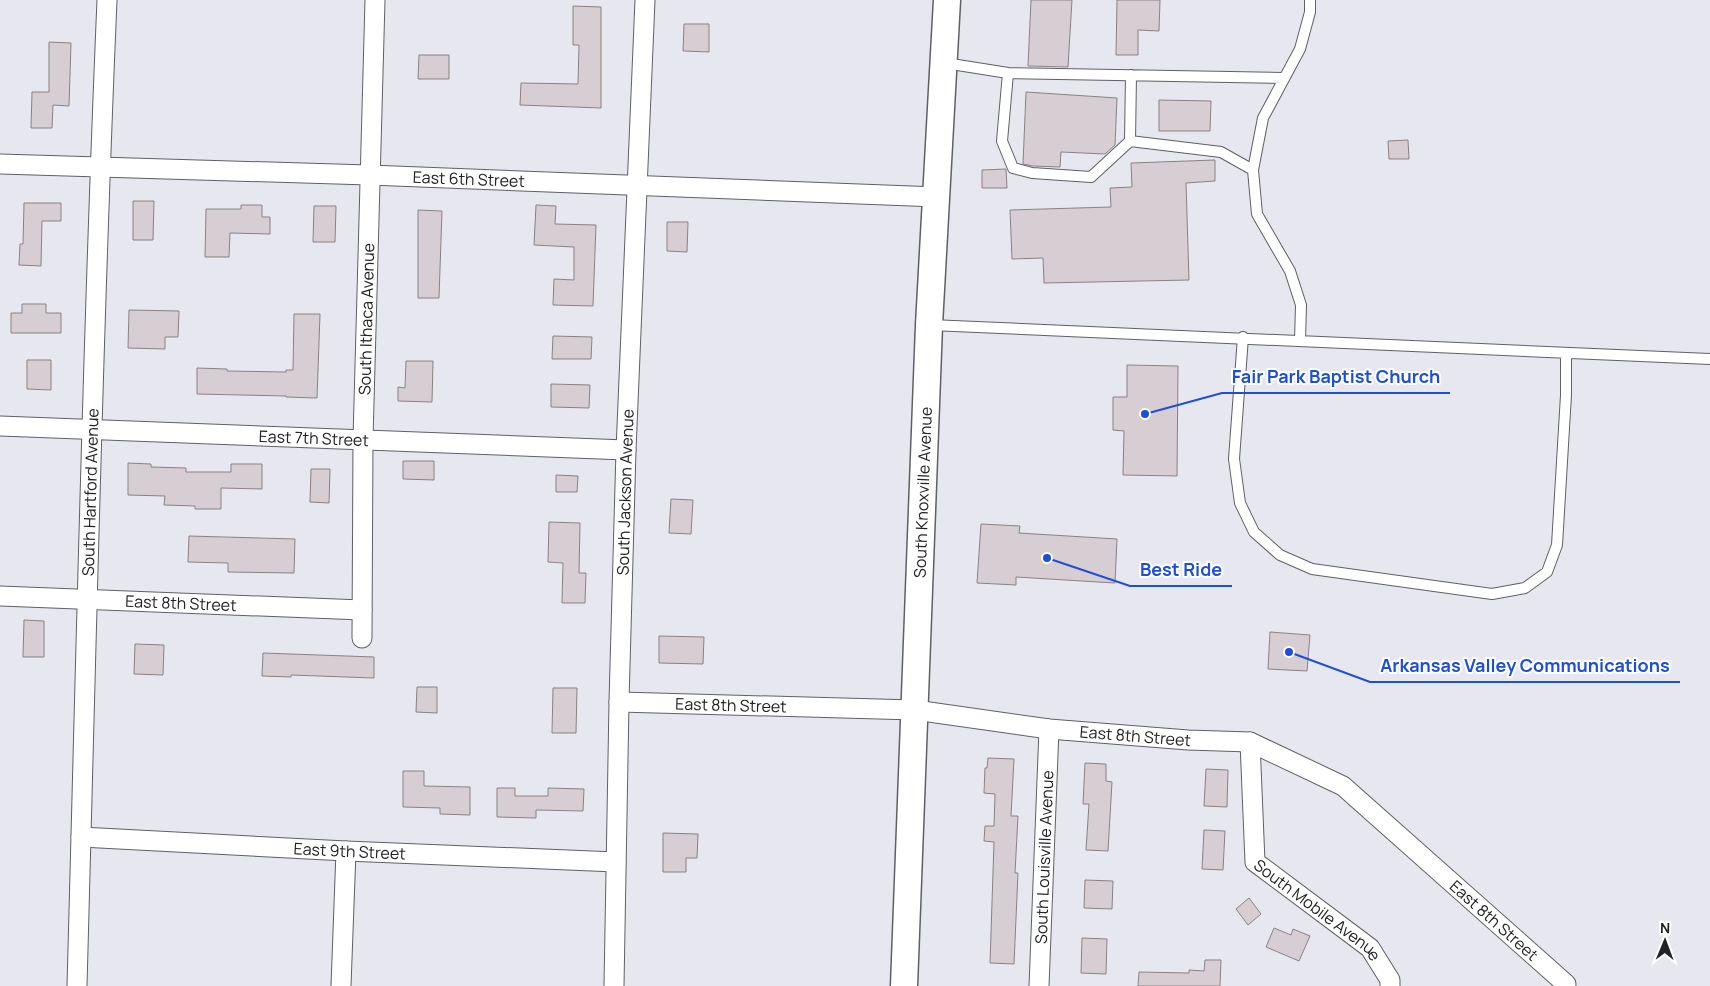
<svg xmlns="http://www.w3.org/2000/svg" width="1710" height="986" font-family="Manrope,sans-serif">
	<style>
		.building { fill: #d6ced2; stroke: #898285 }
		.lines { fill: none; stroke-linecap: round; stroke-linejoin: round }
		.service-casing { stroke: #5f6066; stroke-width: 12 }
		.minor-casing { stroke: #5f6066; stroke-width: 21 }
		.secondary-casing { stroke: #5f6066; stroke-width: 29 }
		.service { stroke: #fff; stroke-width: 10 }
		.minor { stroke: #fff; stroke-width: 19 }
		.secondary { stroke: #fff; stroke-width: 26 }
		.labels { text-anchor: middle; stroke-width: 4; stroke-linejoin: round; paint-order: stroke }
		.street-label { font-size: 16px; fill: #222225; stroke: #fff }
		.leader { fill: none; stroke: #1d4ed8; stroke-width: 2 }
		.callout-dot { fill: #1d4ed8; stroke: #fff; stroke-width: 2 }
		.callout-label { font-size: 18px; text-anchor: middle; font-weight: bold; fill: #1d4ed8; stroke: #fff; stroke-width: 4; stroke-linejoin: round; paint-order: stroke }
	</style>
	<rect width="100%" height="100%" fill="#e7e8ef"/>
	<!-- building -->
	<path class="building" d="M1031,0H1072L1068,67L1028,66Z
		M1117,0H1160L1159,31L1138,30V55H1116Z
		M573,6L601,7V108L520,105L521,83L578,84L579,45H573Z
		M684,24H709V52L683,51Z
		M49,42L71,43L69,106L53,105L52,128H31L32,92H49Z
		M419,55H449V79H418Z
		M1026,92L1117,98L1115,145L1105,154L1061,152L1060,167L1033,166L1023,164Z
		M1159,100L1211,101L1210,131H1159Z
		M1408,140L1409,159H1389L1388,141Z
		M1215,160V181L1186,183L1189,280L1044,283L1043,258L1012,259L1010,210L1111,207L1110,188L1132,187L1131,163Z
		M1006,169L1007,188H982V170Z
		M133,201H154L153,240H133Z
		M24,203H61V221H42L41,266L19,265L20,244H23Z
		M241,205H262V217H270V234L230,233L229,257H205L206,209H241Z
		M536,205L556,206L555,224L596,225L593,306L553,305L554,279L574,280V247L534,245Z
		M314,206H336L335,242H313Z
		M418,210L442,211L439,298H418Z
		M667,222H688L687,252L667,251Z
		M22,304H46V313H61V333H11V313H22Z
		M129,310L179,311L178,337H165V349L128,348Z
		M294,314H320L317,398L286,397V396L197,394V368L227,369V371L286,372V370H293Z
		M553,336L592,337L591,359H552Z
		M27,360H51V390L27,389Z
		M406,361H433L432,402L398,401V387L405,388Z
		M1127,365L1178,366L1177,476L1123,475L1124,431L1113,430V397H1127Z
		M551,384L590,385L589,408L551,407Z
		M403,461H434V480L403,479Z
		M128,463L151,464V467L186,468V472H231V464H262V489L221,488V509H195V506L164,505L165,496L128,495Z
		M311,469H330L329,503L310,502Z
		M556,475L578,476L577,492H556Z
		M671,499L693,500L691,534L669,533Z
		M549,522L580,523L579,573H586L585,603H562L563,563L548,562Z
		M981,524L1020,526L1019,533L1117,539L1115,583L1016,577V585L977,583Z
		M189,536L295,539L294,573L228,572V563L188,562Z
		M24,620L44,621V657H23Z
		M1270,632L1310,635L1307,671L1268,669Z
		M659,636L704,637L703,664L659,663Z
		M135,644L164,645L163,675L134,674Z
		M263,653L374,657V678L291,675V677L262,676Z
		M417,687H437V713L416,712Z
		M553,688H577L576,733H552Z
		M988,758L1014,759L1011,816H1018L1015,873H1018L1014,964L990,963L994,842L984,841L985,826H994L995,794L984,793L985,768H987Z
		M1085,763L1106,764V781L1112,782L1108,851L1086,850L1089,804H1083Z
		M1206,769L1228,770L1227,807L1204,806Z
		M403,771H424V786L470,787V815L440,814V808L403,807Z
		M497,788H515V796H548V788L584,789L583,811L536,810V818L497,817Z
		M1204,830L1225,831L1223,870L1202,869Z
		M663,833L698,834L697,858H686V872H663Z
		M1085,880L1113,881L1112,909L1084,908Z
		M1249,898L1261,914L1248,925L1236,909Z
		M1274,928L1291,935L1293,929L1310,936L1299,961L1266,947Z
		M1082,938L1107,939L1106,974L1081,973Z
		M1205,960H1221L1220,986H1138L1139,972L1189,973V970L1204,971Z"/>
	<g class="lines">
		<defs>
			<path id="service" d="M945,63L1008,73L1284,78
				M1008,73L1002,141L1013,168L1032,173L1091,177L1130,141
				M1131,75L1130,141L1221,152L1253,170
				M930,325L1710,359
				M1243,337L1234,459L1240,503L1254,532L1280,555L1312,569L1492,594L1525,588L1547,572L1557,545L1566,395V353
				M1300,341L1301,305L1290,271L1257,214L1253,170L1263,118L1300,49L1310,12V0"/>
			<g id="minor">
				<path id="s1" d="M0,164L369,175L937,197"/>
				<path id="s2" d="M0,426L626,450"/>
				<path id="s3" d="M0,596L362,610"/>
				<path id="s4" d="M362,638L363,439L375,0"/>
				<path id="s5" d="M619,702L915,710L1049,729L1188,740L1250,742L1343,786L1566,984"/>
				<path id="s6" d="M1250,742L1255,862L1370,948L1390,980V986"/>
				<path id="s7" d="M81,837L346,851L616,862"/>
				<path id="s8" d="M77,986C86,657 93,329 107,0"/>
				<path d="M341,986L346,851"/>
				<path id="s9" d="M614,986L619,702L626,450L645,0"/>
				<path id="s10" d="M1039,986L1049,729"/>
			</g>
			<g id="secondary">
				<path id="s11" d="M904,986L929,325L947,0"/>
			</g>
		</defs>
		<!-- service casing -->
		<use href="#service" class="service-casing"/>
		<!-- minor casing -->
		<use href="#minor" class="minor-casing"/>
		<!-- secondary casing -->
		<use href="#secondary" class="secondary-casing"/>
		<!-- service -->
		<use href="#service" class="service"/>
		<!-- minor -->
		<use href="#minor" class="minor"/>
		<!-- secondary -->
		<use href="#secondary" class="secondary"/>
	</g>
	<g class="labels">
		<!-- street labels -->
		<g class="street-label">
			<text dy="6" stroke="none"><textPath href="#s1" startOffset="469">East 6th Street</textPath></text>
			<text dy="6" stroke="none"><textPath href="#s4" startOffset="319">South Ithaca Avenue</textPath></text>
			<text dy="6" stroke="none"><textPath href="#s2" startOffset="314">East 7th Street</textPath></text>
			<text dy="6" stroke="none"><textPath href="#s8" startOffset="494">South Hartford Avenue</textPath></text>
			<text dy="6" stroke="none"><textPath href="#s9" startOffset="494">South Jackson Avenue</textPath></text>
			<text dy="6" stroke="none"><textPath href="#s11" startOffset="494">South Knoxville Avenue</textPath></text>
			<text dy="6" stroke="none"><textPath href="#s3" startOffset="181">East 8th Street</textPath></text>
			<text dy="6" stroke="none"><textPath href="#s5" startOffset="112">East 8th Street</textPath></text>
			<text dy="6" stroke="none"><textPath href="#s5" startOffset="518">East 8th Street</textPath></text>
			<text dy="6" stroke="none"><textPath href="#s7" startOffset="269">East 9th Street</textPath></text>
			<text dy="6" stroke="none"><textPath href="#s10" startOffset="129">South Louisville Avenue</textPath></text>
			<text dy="6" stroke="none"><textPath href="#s6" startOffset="199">South Mobile Avenue</textPath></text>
			<text dy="6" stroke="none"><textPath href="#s5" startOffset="938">East 8th Street</textPath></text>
		</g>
	</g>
	<!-- callouts -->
	<path class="leader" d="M1145 414L1222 393H1450M1047 558L1130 586H1232M1289 652L1370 682H1680"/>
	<g class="callout-dot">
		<circle cx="1145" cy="414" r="5"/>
		<circle cx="1047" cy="558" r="5"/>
		<circle cx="1289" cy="652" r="5"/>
	</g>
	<g class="callout-label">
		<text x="1336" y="383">Fair Park Baptist Church</text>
		<text x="1181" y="576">Best Ride</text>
		<text x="1525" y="672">Arkansas Valley Communications</text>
	</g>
	<!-- north arrow -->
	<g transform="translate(1665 941) rotate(1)" stroke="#ffffff" stroke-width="4" paint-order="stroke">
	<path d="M0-4L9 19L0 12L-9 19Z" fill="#222225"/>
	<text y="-8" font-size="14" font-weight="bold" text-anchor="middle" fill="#222225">N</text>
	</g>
</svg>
